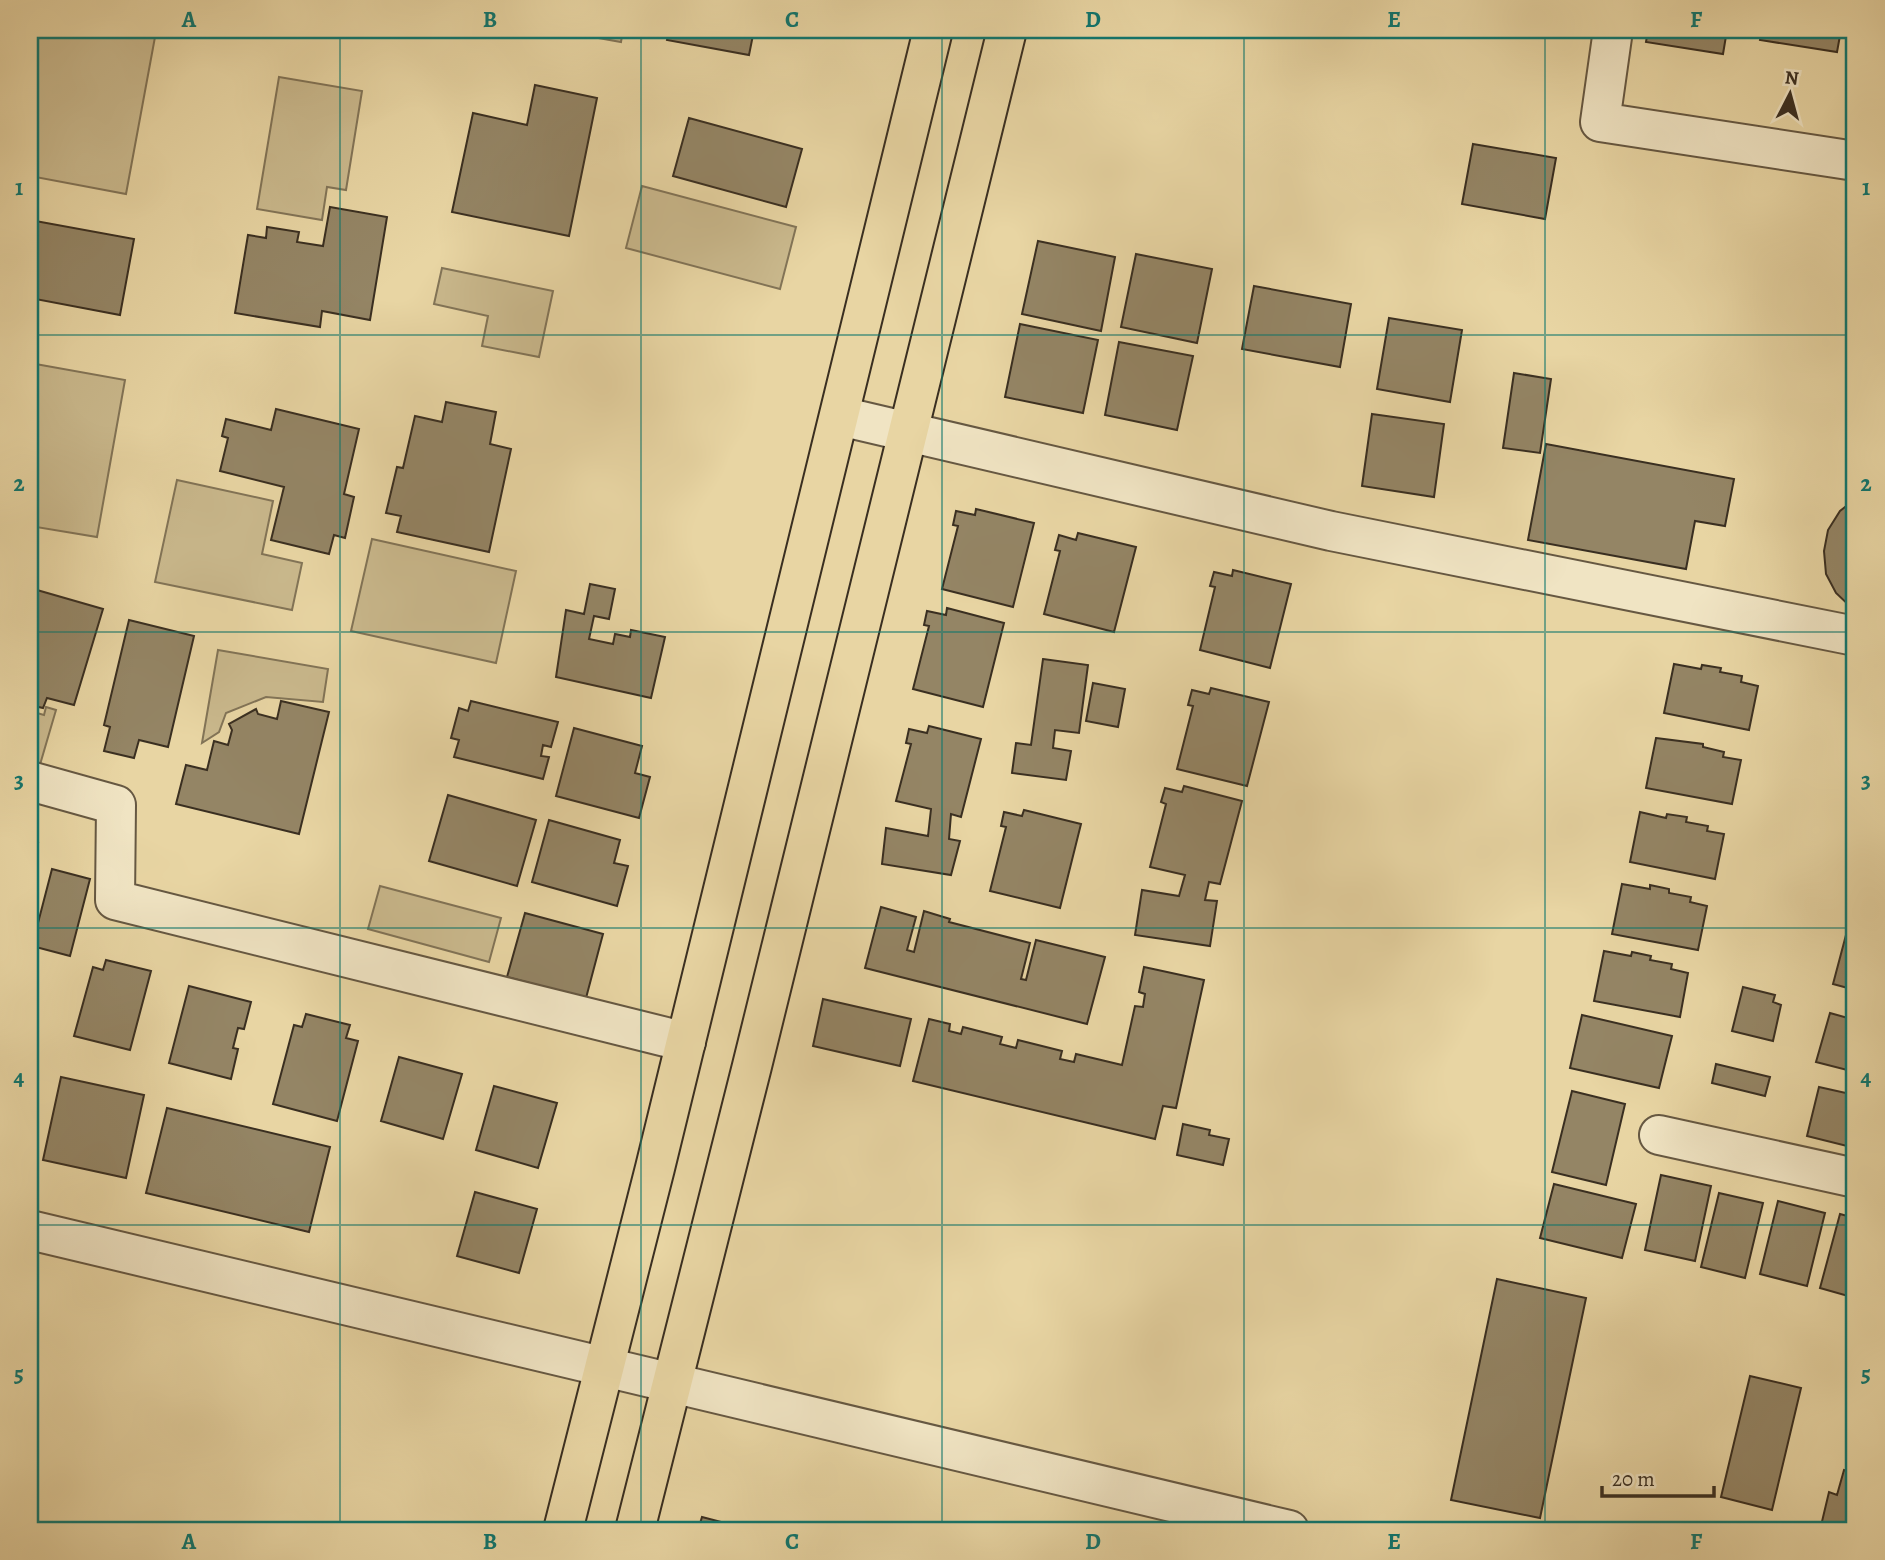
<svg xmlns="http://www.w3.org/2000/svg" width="1885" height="1560" font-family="Alegreya,serif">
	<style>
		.green { fill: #cab98d; stroke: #827457; stroke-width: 2 }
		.building { fill: #948565; stroke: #3a2f21; stroke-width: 2 }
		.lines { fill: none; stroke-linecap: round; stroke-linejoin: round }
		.minor-casing { stroke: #665842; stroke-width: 42 }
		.major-casing { stroke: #3a2f21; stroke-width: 42 }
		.minor { stroke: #f0e4c3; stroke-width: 38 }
		.major { stroke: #e8d5a3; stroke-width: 38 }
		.grid { fill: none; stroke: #0f766e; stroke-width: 2; stroke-opacity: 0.55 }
		.neatline { fill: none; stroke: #0f766e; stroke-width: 2.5 }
		.grid-label { font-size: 23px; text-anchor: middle; font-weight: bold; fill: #0f766e }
	</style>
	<rect width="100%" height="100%" fill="#e8d5a3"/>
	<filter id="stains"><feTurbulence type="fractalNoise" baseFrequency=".00286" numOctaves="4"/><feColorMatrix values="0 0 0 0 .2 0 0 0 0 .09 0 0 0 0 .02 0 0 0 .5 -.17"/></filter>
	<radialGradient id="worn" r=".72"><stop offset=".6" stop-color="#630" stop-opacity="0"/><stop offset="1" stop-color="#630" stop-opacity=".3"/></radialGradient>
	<!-- green -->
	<path class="green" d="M30,30H112L155,37L126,194L30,176Z
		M554,30H623L621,42Z
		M279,77L362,91L346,190L327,187L322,220L257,209Z
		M642,186L796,227L780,289L626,248Z
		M442,268L553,291L539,357L482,346L488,316L434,304Z
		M30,363L125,380L97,537L30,526Z
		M177,480L273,501L262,554L302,563L292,610L155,582Z
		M372,539L516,571L496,663L351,631Z
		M218,650L328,669L323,702L266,697L226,713L219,732L202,743Z
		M46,707L56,710L39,768L30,765V711L44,715Z
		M380,886L501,918L489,962L368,929Z"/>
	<!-- building -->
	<path class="building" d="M669,30H754L749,55L667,40Z
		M1648,30H1727L1723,54L1646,42Z
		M1762,30H1841L1837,52L1760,40Z
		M535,85L597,98L569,236L452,212L473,113L527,125Z
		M689,118L802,149L786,207L673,176Z
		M1473,144L1556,158L1545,219L1462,204Z
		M330,207L387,217L370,320L322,311L320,327L235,313L248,235L266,238L267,227L299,232L297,242L323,246Z
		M30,220L134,239L120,315L30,298Z
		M1038,241L1115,257L1101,331L1022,314Z
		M1136,254L1212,269L1197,343L1121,327Z
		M1254,286L1351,304L1340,367L1242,349Z
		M1389,318L1462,330L1450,402L1377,389Z
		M1020,324L1098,340L1083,413L1005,397Z
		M1119,342L1193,356L1177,430L1105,415Z
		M1514,373L1551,379L1540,453L1503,448Z
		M446,402L496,412L490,444L511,449L489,552L397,532L401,516L386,513L397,467L403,468L415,416L442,422Z
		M276,409L359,429L344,494L354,497L345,538L334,535L329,554L271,540L284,487L220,471L228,438L222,436L226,419L271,430Z
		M1372,414L1444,424L1434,497L1362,486Z
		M1546,444L1734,479L1725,526L1695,521L1686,569L1528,540Z
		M1855,499V611L1836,593L1826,574L1824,551L1828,530L1840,511Z
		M976,509L1034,523L1013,607L942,589L958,526L953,525L956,511L975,515Z
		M1078,533L1136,547L1114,632L1044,614L1060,551L1055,550L1059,535L1076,540Z
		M1233,570L1291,584L1270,668L1200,650L1215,587L1210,586L1214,572L1232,576Z
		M590,584L615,589L609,619L594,616L589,639L613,644L615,634L630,637L631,630L665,637L651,698L556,677L566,610L584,614Z
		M30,588L103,609L74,705L47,698L43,708L30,705Z
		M947,608L1004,623L983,707L913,689L929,626L924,625L927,611L946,615Z
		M129,620L194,636L168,747L139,740L134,758L104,751L110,727L104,725Z
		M1043,659L1088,665L1079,733L1055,730L1053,748L1071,751L1066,780L1012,773L1016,743L1031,745Z
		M1674,664L1701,669L1702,665L1721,668L1720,672L1742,676L1741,682L1758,686L1749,730L1664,713Z
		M1093,683L1125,689L1118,727L1086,721Z
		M1211,688L1269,702L1247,786L1177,769L1193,706L1188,705L1192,690L1209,694Z
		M281,701L329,712L299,834L176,804L186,765L207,770L214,741L228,745L232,730L229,724L256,709L258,714L277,719Z
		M471,701L558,722L551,747L543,745L541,756L549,757L543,779L454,757L459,740L451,738L459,708L468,711Z
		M929,726L981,739L961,817L951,814L949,839L960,841L951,875L882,864L886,828L928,836L931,809L896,801L911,744L906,743L909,729L927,733Z
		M574,728L642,746L635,773L650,777L639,818L556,796Z
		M1656,738L1703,744V747L1724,752L1723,757L1741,760L1732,804L1646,788Z
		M1184,786L1242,801L1220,884L1209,882L1205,900L1217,901L1210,946L1135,935L1142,890L1179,896L1185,875L1150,867L1166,804L1161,802L1165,788L1182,792Z
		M448,795L536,820L517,886L429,861Z
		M1024,810L1081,824L1060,908L990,891L1006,827L1001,826L1004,812L1022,816Z
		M1640,812L1666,818L1667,814L1687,817L1686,822L1708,826L1707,831L1724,834L1715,879L1630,862Z
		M549,820L620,840L614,863L628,866L617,906L532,882Z
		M30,841L38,843L30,876Z
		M52,869L90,879L70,956L32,946Z
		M1622,884L1650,889V885L1669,889V893L1691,897L1690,902L1707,906L1698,950L1612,934Z
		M881,907L916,917L907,950L914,952L924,911L950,919L949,922L1030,943L1021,979L1026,980L1036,940L1105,957L1087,1024L865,968Z
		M525,913L603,934L586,998L507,977Z
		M1846,935L1855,937V990L1833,984Z
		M1604,951L1631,956L1632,952L1651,956L1650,960L1672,964L1671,969L1688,973L1680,1017L1594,1001Z
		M106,960L151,971L130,1050L74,1036L93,967L103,970Z
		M1144,967L1204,980L1176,1108L1163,1106L1155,1139L913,1081L929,1019L950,1024L949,1031L961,1034L963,1027L1002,1037L1000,1044L1016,1048L1018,1040L1062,1051L1060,1059L1074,1062L1076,1054L1122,1065L1135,1006L1143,1007L1145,994L1139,992Z
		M189,986L251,1002L244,1029L238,1028L233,1048L238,1049L231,1079L169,1063Z
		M1743,987L1775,995L1773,1002L1781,1005L1773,1041L1732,1031Z
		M823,999L911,1019L900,1066L813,1046Z
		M1830,1013L1855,1020V1072L1816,1062Z
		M306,1014L350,1025L346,1038L358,1041L337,1121L273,1104L294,1025L302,1027Z
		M1582,1015L1672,1036L1659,1088L1570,1068Z
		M399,1057L462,1074L443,1139L381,1121Z
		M1716,1064L1770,1077L1765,1096L1712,1083Z
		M61,1077L144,1095L126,1178L43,1160Z
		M494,1086L557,1103L538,1168L476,1150Z
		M1819,1087L1855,1095V1148L1807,1136Z
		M1572,1091L1625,1104L1606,1185L1552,1172Z
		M167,1108L330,1147L309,1232L146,1193Z
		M1183,1124L1210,1130L1209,1135L1229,1139L1223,1165L1177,1155Z
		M1661,1175L1711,1186L1695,1261L1645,1250Z
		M1554,1184L1636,1204L1622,1258L1540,1238Z
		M475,1192L537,1209L519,1273L457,1256Z
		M1719,1193L1763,1203L1745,1278L1701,1267Z
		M1778,1201L1825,1213L1807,1286L1760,1274Z
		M1840,1214L1855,1218V1298L1820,1288Z
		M1497,1279L1586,1298L1540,1518L1451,1500Z
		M1750,1376L1801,1388L1772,1510L1721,1497Z
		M1844,1470L1855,1474V1530H1820L1829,1492L1837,1495Z
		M702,1517L748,1529L698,1530Z"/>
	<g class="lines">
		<defs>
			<path id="minor" d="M1613,30L1600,122L1855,161
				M840,416L1331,531L1855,636
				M30,781L116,805L115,900L686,1042
				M1659,1135L1855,1178
				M30,1230L1289,1530"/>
			<path id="major" d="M563,1530L655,1168L933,30
				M635,1530L752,1066L1007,30"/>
		</defs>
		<!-- minor casing -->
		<use href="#minor" class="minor-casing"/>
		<!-- major casing -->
		<use href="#major" class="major-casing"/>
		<!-- minor -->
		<use href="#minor" class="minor"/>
		<!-- major -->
		<use href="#major" class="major"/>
	</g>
	<!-- grid -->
	<path class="grid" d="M340,30V1530M641,30V1530M942,30V1530M1244,30V1530M1545,30V1530M30,335H1855M30,632H1855M30,928H1855M30,1225H1855"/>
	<!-- margin -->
	<rect width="1885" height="1560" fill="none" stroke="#e8d5a3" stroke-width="77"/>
	<!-- north arrow -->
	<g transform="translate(1790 94) rotate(6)" stroke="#f0e4c3" stroke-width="5" paint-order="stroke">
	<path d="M0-5L12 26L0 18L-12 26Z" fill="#3a2f21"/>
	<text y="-10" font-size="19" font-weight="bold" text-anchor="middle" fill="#3a2f21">N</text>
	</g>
	<!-- scale -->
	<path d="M1602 1486v10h112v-10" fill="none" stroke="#3a2f21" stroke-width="3.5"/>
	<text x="1612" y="1486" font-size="21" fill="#3a2f21" stroke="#f0e4c3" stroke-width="5" paint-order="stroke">20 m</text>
	<rect x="38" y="38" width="1808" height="1484" class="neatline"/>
	<g class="grid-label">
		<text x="189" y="27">A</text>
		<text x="490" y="27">B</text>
		<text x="792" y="27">C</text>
		<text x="1093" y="27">D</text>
		<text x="1394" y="27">E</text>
		<text x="1696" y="27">F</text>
		<text x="19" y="195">1</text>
		<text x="1866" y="195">1</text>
		<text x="19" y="491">2</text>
		<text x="1866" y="491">2</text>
		<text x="19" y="788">3</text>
		<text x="1866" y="788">3</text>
		<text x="19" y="1085">4</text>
		<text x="1866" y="1085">4</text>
		<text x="19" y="1381">5</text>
		<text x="1866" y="1381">5</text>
		<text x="189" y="1549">A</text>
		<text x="490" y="1549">B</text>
		<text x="792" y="1549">C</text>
		<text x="1093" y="1549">D</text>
		<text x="1394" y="1549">E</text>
		<text x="1696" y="1549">F</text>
	</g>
	<rect width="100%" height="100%" filter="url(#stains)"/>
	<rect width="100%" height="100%" fill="url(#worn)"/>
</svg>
